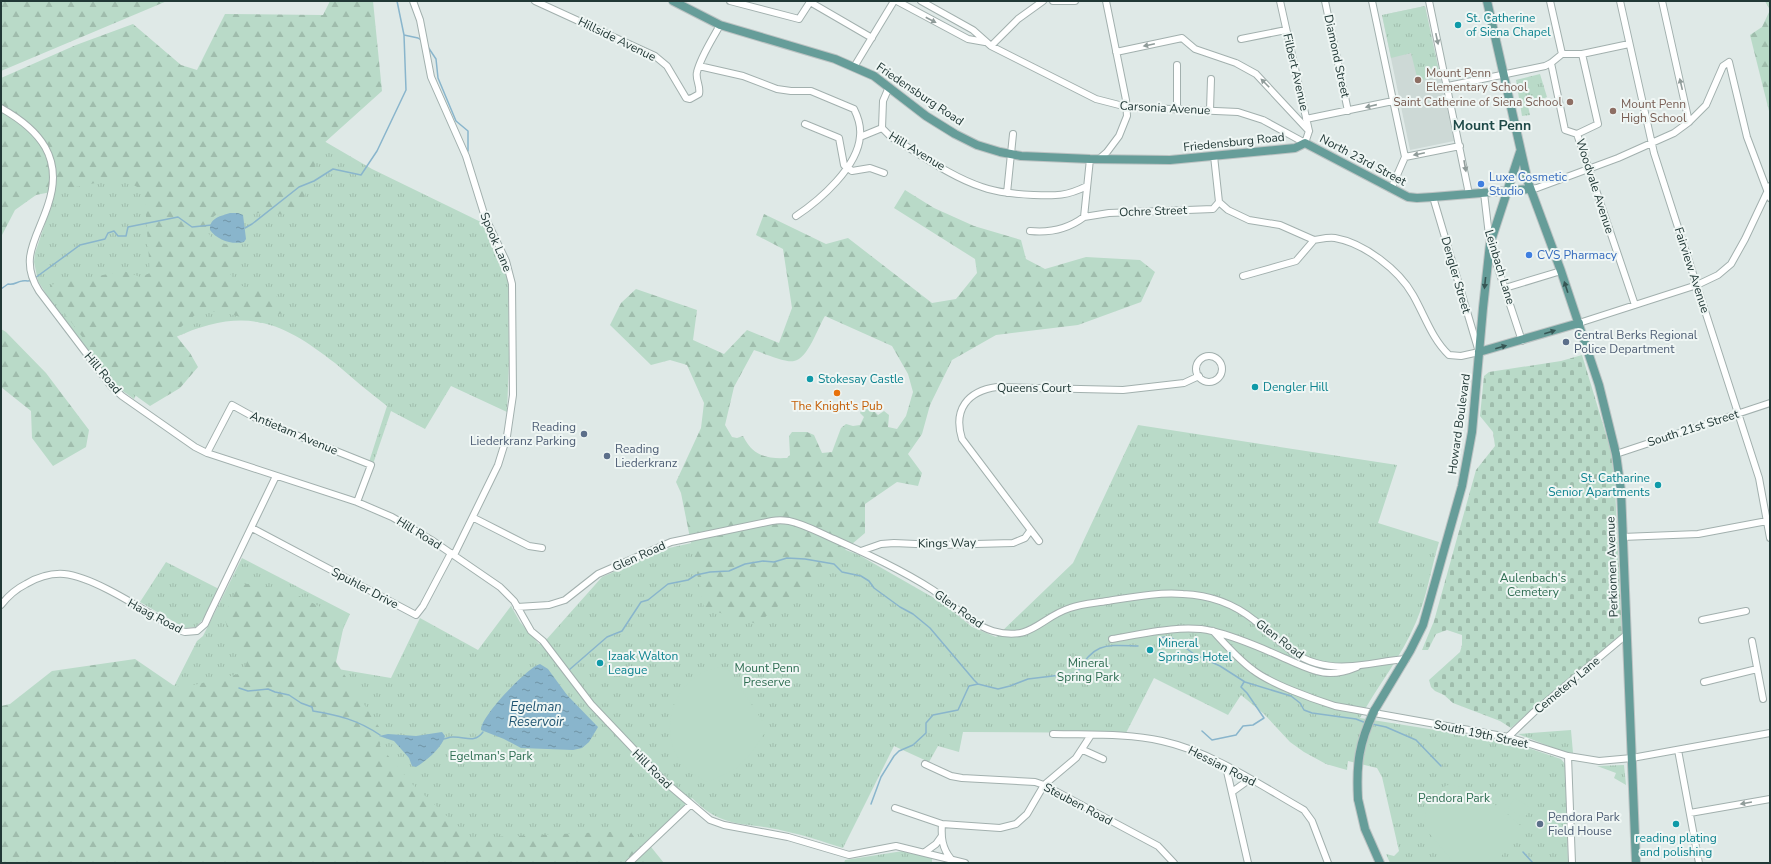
<svg xmlns="http://www.w3.org/2000/svg" width="1771" height="864" font-family="'Nunito Sans',sans-serif">
	<style>
		.built { fill: #cdd9d6 }
		.grass { fill: url(#grass-tufts) }
		.forest { fill: url(#forest-firs); fill-rule: evenodd }
		.cemetery { fill: url(#cemetery-stones) }
		.pitch { fill: #b9dac8 }
		.water { fill: url(#water-ripples) }
		.lines { fill: none; stroke-linecap: round; stroke-linejoin: round }
		.stream { stroke: #89b5cc; stroke-width: 1.5 }
		.minor-casing { stroke: #a2b0ae; stroke-width: 8 }
		.major-casing { stroke: #bcc3c3; stroke-width: 10 }
		.minor { stroke: #fff; stroke-width: 6 }
		.major { stroke: #669d99; stroke-width: 8 }
		.major-bridge-casing { stroke: #bcc3c3; stroke-width: 10; stroke-linecap: butt }
		.major-bridge { stroke: #669d99; stroke-width: 8 }
		.oneway { fill: #909c9a }
		.oneway2 { fill: #365654 }
		.culture-dot { fill: #0f9aa8; stroke: #eff6f4; stroke-width: 1.5 }
		.education-dot { fill: #8d6e63; stroke: #eff6f4; stroke-width: 1.5 }
		.shop-dot { fill: #3f7fe0; stroke: #eff6f4; stroke-width: 1.5 }
		.service-dot { fill: #5c6f8a; stroke: #eff6f4; stroke-width: 1.5 }
		.food-dot { fill: #e8710a; stroke: #eff6f4; stroke-width: 1.5 }
		.labels { text-anchor: middle; stroke-width: 4; stroke-linejoin: round; paint-order: stroke }
		.culture-label { font-size: 12px; fill: #0d838f; stroke: #eff6f4; text-anchor: start }
		.street-label { font-size: 12px; fill: #213836; stroke: #eff6f4 }
		.education-label { font-size: 12px; fill: #785e54; stroke: #eff6f4; text-anchor: start }
		.shop-label { font-size: 12px; fill: #366cbe; stroke: #eff6f4; text-anchor: start }
		.service-label { font-size: 12px; fill: #4e5e75; stroke: #eff6f4; text-anchor: start }
		.food-label { font-size: 12px; fill: #c56008; stroke: #eff6f4 }
		.park-label { font-size: 12px; fill: #2e6d52; stroke: #eff6f4 }
		.water-label { font-size: 13px; font-style: italic; fill: #1f5471; stroke: #eff6f4 }
		.quarter-label { font-size: 14px; font-weight: bold; fill: #1e4947; stroke: #eff6f4 }
	</style>
	<defs>
		<pattern id="grass-tufts" width="24" height="20" patternUnits="userSpaceOnUse"><rect width="24" height="20" fill="#b9dac8"/><path d="M3 7l-1-3M5 7V3M7 7l1-3M15 17l-1-3M17 17v-4M19 17l1-3" fill="none" stroke="#9fbcac"/></pattern>
		<pattern id="forest-firs" width="22" height="20" patternUnits="userSpaceOnUse"><rect width="22" height="20" fill="#b9dac8"/><path d="M5 1l3.5 6h-7zM16 11l3.5 6h-7z" fill="#9fbcac"/></pattern>
		<pattern id="cemetery-stones" width="16" height="16" patternUnits="userSpaceOnUse"><rect width="16" height="16" fill="#b9dac8"/><path d="M2 7V4a2 2 0 0 1 4 0v3zM10 15v-3a2 2 0 0 1 4 0v3z" fill="#9fbcac"/></pattern>
		<pattern id="water-ripples" width="26" height="14" patternUnits="userSpaceOnUse"><rect width="26" height="14" fill="#89b5cc"/><path d="M2 4q2-2 4 0t4 0M15 11q2-2 4 0t4 0" fill="none" stroke="#7094a6"/></pattern>
	</defs>
	<rect width="100%" height="100%" fill="#dfe9e7"/>
	<!-- built -->
	<path class="built" d="M1425,6L1454,141L1410,150L1382,15Z"/>
	<!-- grass -->
	<path class="grass" d="M1425,6L1440,76L1418,81L1411,53L1391,58L1382,15Z
		M1540,74L1547,97L1528,106L1530,115L1522,116L1516,80Z
		M269,109L372,169L485,224L501,253L508,275L509,361L507,412L451,386L425,429L391,411L373,464L369,462L387,406C369,392 352,378 335,363C295,332 262,311 209,325C193,329 178,336 163,343L134,399L116,386L51,302L38,281L34,262L35,253L49,212L56,185Z
		M1138,425L1397,465L1378,523L1439,542C1431,568 1427,597 1416,622C1402,656 1378,685 1360,718L1511,742L1561,759L1565,764L1568,863H1390L1386,854L1394,856L1399,851L1382,777L1377,768L1348,761L1347,770L1326,764L1304,752L1290,742L1264,714L1241,695L1228,715L1154,678L1126,733L963,732L959,752L938,746L929,762L894,746L843,848C824,842 804,835 784,831C745,821 723,830 692,798L647,842L664,863H1V746L165,704L197,641L203,636L242,558L350,614L326,667L391,678L420,618L478,650L511,606L520,622L539,644L546,640L602,577L669,548L778,524L859,555L934,598L949,608L972,627L996,637L1073,563Z
		M166,562L219,589L205,617L196,627L185,628L140,602Z
		M1571,730L1573,753L1561,751L1518,734Z
		M1624,765L1626,785L1614,778L1616,773L1597,766Z
		M903,851L932,858V863H844L845,860Z"/>
	<!-- forest -->
	<path class="forest" d="M1,1H173H167L1,71Z
		M330,1H373L382,91L323,144L298,214C285,214 271,215 258,213C247,212 238,208 227,210C211,214 197,230 217,241C223,244 231,245 238,246L241,258L228,271L238,285L276,295L286,311L261,323L219,311L195,315L174,333L190,353L198,367L180,388L150,406L114,380L52,296L50,285L124,271L140,277L150,273L145,203L141,189L120,178L36,195L15,210L1,237V78L76,45L133,24L181,65L197,70L225,14L323,15Z
		M1765,1H1770V115L1750,35L1762,27L1770,10Z
		M905,190L934,208L974,226L1021,240L1026,259L1045,269L1086,257L1140,260L1155,272L1141,302L1078,325L996,335L952,360L930,405L922,434L908,454L922,473L918,486L897,482L865,504V533L757,624L704,608L681,493L676,482L701,428L704,403L687,365L670,360L651,365L610,325L621,303L636,289L697,310L693,340L724,354L747,330L779,343L792,308L783,249L756,235L764,214L826,244L848,238L932,303L956,299L977,273L975,259L894,208ZM825,316L892,346L908,374L913,392L906,416L897,429L888,427L889,415L884,411L878,415L868,405L862,409L860,413L864,417L860,425L853,426L846,424L841,428L832,452L822,453L814,435L807,432H792L789,436L790,455L787,458C766,459 753,456 743,436L737,438L732,437L725,425L734,387L754,350C763,353 786,363 794,361C808,359 818,327 825,316Z
		M1,329L6,332L46,373L89,430L86,447L53,466L32,438L31,411L1,387Z
		M240,583L286,589L345,620L336,662L381,730L380,746L412,784L471,838L630,831L652,863H1V706L10,704L52,671L135,659L173,685L182,688L242,673L250,655L230,640L224,615Z"/>
	<!-- cemetery -->
	<path class="cemetery" d="M1582,355L1611,451L1615,487L1622,634L1511,728L1500,721L1453,703L1444,695L1435,691L1431,687L1429,680L1460,652L1462,645V635L1447,630L1436,634L1428,650H1422L1434,621L1476,470L1495,446L1493,432L1480,416L1484,376L1489,372L1561,361Z"/>
	<!-- pitch -->
	<path class="pitch" d="M721,667L728,669L763,722L766,731L752,752L736,769L707,782C696,776 683,768 677,756C658,720 679,673 721,667Z
		M1450,784C1480,791 1505,810 1526,831L1494,863H1454L1424,827C1428,802 1424,796 1450,784Z
		M1515,798L1531,808L1524,819L1508,808Z"/>
	<!-- water -->
	<path class="water" d="M230,213H238L243,215L246,239L244,242C232,245 217,240 210,230C209,218 221,216 230,213Z
		M540,664L548,669L567,695L598,727L589,742L582,748L573,750L521,748L504,739L481,730C480,717 528,667 540,664Z
		M442,732L445,736C442,748 426,761 416,767L412,766L409,758L394,741L379,736L388,734L416,736Z"/>
	<g class="lines">
		<!-- stream -->
		<path class="stream" d="M397,1L404,35L418,38L421,40
			M428,47L436,59L438,78L456,121L468,131V151
			M245,228L252,224L299,187L314,181L333,169L361,175L377,151L406,90L404,35
			M35,278L80,245L105,239L108,233L114,231L118,236H126L128,227L178,217L192,227L212,225
			M1,289L8,284C15,285 16,282 22,281C26,280 27,282 32,280
			M1159,638L1165,637L1172,638L1194,654L1220,666L1245,682L1291,696L1300,703L1304,710L1312,713L1356,719L1366,723
			M569,670L607,637L622,631L641,602L648,600L668,584L688,580L696,575L710,572L729,571L745,564L763,561L774,562L787,558L805,559L834,564L842,572L861,576L869,581L874,588L900,607L913,614L930,628L974,680L978,684L998,689L1010,686L1028,679L1077,673C1094,642 1106,645 1138,646
			M239,688L248,691L268,689L275,692L289,695L301,703L312,707L313,711C338,715 358,720 380,735
			M1372,724L1386,727L1416,740L1441,766
			M1202,731L1212,740L1236,735L1243,726L1253,725L1264,718L1247,693L1241,687L1244,682
			M443,739C446,739 449,737 452,737C465,736 474,744 483,732
			M871,804L881,777L894,756L899,751L913,745L926,733V723L933,715L958,710L969,686L978,684
			M1523,852L1533,863"/>
		<defs>
			<path id="minor" d="M413,1L420,20L431,77L466,156L485,217L506,261L512,284L513,395L507,436L498,465L454,555
				M535,1L655,56L667,66L686,98L690,99L699,94C701,86 695,79 697,72C701,56 712,40 720,25
				M730,1L799,19L810,2L872,38
				M897,1L968,39L985,42
				M921,1L973,30L991,46L1096,99L1127,107L1238,112L1263,120L1305,143L1309,131L1280,1
				M1053,1H1075
				M1325,1L1348,111
				M1372,1L1405,157L1391,189
				M1429,1L1469,194
				M1550,1L1562,54
				M1620,1L1654,153L1759,478L1770,538
				M1662,1L1689,122
				M1241,39L1286,30
				M991,46L1018,19L1043,1
				M1116,52L1182,38L1195,49L1236,63L1256,74L1309,131
				M1582,54L1598,124L1577,134L1635,305
				M1551,63L1565,130L1577,134
				M699,66L743,76L777,89L791,91H811L854,109C858,117 861,127 860,136C858,167 820,200 796,216
				M854,67L894,1
				M1448,86L1545,66L1551,63L1562,54H1582L1629,44
				M1,108C40,130 64,158 48,205C38,237 18,258 39,291L111,386L122,396L195,447L207,453L357,502L392,517L433,541L500,587L514,601L531,631L543,641L591,704L664,781L710,820L724,825L788,837L849,855L896,846L965,863
				M1177,110V65
				M1210,110L1211,79
				M1306,119L1393,101
				M805,124L839,138L844,165L852,171L870,168L884,173
				M882,128L891,137C920,154 951,177 982,187C999,193 1017,194 1034,195C1056,196 1067,196 1087,186
				M882,128L883,101L889,87
				M860,137L882,128
				M1214,156L1219,202
				M1405,157L1460,146
				M1099,159L1107,152L1119,136L1127,116L1126,100L1106,1
				M1530,189L1537,188L1618,158L1674,133L1689,122L1706,105L1723,66L1729,62L1747,137L1770,198
				M1007,193L1013,134
				M1484,193L1490,244L1522,341
				M1219,202L1228,210L1249,220L1280,225L1314,240
				M1084,217L1109,213L1213,209L1219,202
				M1030,231C1050,233 1068,229 1084,217L1090,159
				M1243,276L1296,261L1314,240C1321,239 1328,237 1335,238C1364,243 1399,270 1413,295C1425,316 1432,339 1449,355L1461,356L1479,352L1433,197
				M1505,288L1561,271
				M1579,323L1697,285L1718,275L1731,264L1745,239L1770,186
				M1196 369a13 13 0 1 1 26 0a13 13 0 1 1-26 0Z
				M207,453L232,405L261,421L371,465L357,502
				M1616,454L1770,403
				M474,518L529,546L542,548
				M252,528L416,615L423,606L451,553
				M1622,537L1698,534L1767,521
				M1039,541L962,439C953,410 967,391 997,387L1123,390L1184,383L1199,376
				M861,551L881,544L894,543L938,545L1013,543L1025,538L1030,531
				M1,605C8,596 16,589 26,584C38,577 50,573 64,574C96,577 149,614 178,630L185,632L197,631L205,624L210,613L276,476
				M517,607L549,605L565,600L598,574L671,542L772,521C777,520 783,520 789,521C804,524 820,533 834,539C867,554 902,570 933,590C953,604 970,624 993,631C1032,642 1039,618 1070,608C1081,604 1095,603 1107,601C1133,597 1158,592 1183,594C1209,595 1234,604 1254,620C1274,635 1291,656 1316,663C1346,672 1376,661 1406,659
				M1702,620L1746,611
				M1213,631C1226,645 1238,659 1253,670C1271,684 1313,699 1335,706L1508,737L1568,756L1599,761L1632,758L1770,733
				M1112,639C1142,634 1182,624 1212,631C1236,637 1262,648 1284,658C1312,670 1326,680 1357,667
				M1752,641L1763,699
				M1704,682L1757,669
				M1053,734C1089,735 1127,733 1162,741C1212,752 1260,785 1304,810L1312,821L1328,863
				M1508,737L1534,712L1626,635
				M1083,750L1103,759
				M1678,750L1699,863
				M1568,756L1572,863
				M925,764L951,776L962,778L1035,782L1044,785L1158,846L1174,863
				M1226,767L1248,863
				M1232,792L1250,779
				M895,808L942,824L1000,828L1016,824L1027,814L1044,785L1076,758L1091,735
				M1690,813L1770,799
				M942,824C941,837 942,848 951,859
				M925,852L936,844L941,837
				M629,863L690,805"/>
			<path id="major" d="M673,1L720,25L835,59L874,76L926,116L955,134L977,145L1000,152L1021,156L1090,159L1170,160L1295,148L1305,143L1408,197L1417,198L1433,197L1530,189
				M1487,1L1528,182L1561,271L1599,385L1616,454L1621,491L1636,863
				M1479,352L1579,323
				M1374,711L1410,651L1423,625L1462,486L1472,432L1483,308L1490,244L1520,152
				M1358,799L1365,829L1380,863"/>
		</defs>
		<!-- minor casing -->
		<use href="#minor" class="minor-casing"/>
		<!-- major casing -->
		<use href="#major" class="major-casing"/>
		<!-- minor -->
		<use href="#minor" class="minor"/>
		<!-- major -->
		<use href="#major" class="major"/>
		<defs>
			<path id="major-bridge" d="M1358,799C1356,764 1359,743 1374,711"/>
		</defs>
		<!-- major-bridge casing -->
		<use href="#major-bridge" class="major-bridge-casing"/>
		<!-- major-bridge -->
		<use href="#major-bridge" class="major-bridge"/>
	</g>
	<!-- one-way arrows -->
	<defs><path id="oneway-solid" d="M-6-.8H1V-3.2L6.5 0L1 3.2V.8H-6Z"/></defs>
	<g class="oneway">
		<use href="#oneway-solid" transform="translate(931 20) rotate(28)"/>
		<use href="#oneway-solid" transform="translate(1437 39) rotate(78)"/>
		<use href="#oneway-solid" transform="translate(1149 45) rotate(168)"/>
		<use href="#oneway-solid" transform="translate(1265 83) rotate(-135)"/>
		<use href="#oneway-solid" transform="translate(1681 84) rotate(-103)"/>
		<use href="#oneway-solid" transform="translate(1371 106) rotate(167)"/>
		<use href="#oneway-solid" transform="translate(1419 154) rotate(168)"/>
		<use href="#oneway-solid" transform="translate(1465 166) rotate(80)"/>
		<use href="#oneway-solid" transform="translate(1746 803) rotate(170)"/>
	</g>
	<g class="oneway2">
		<use href="#oneway-solid" transform="translate(1485 283) rotate(96)"/>
		<use href="#oneway-solid" transform="translate(1566 287) rotate(-108)"/>
		<use href="#oneway-solid" transform="translate(1550 332) rotate(-17)"/>
		<use href="#oneway-solid" transform="translate(1501 347) rotate(-16)"/>
	</g>
	<!-- markers -->
	<g class="culture-dot">
		<circle cx="1458" cy="25" r="4"/>
		<circle cx="810" cy="379" r="4"/>
		<circle cx="1255" cy="387" r="4"/>
		<circle cx="1658" cy="485" r="4"/>
		<circle cx="1150" cy="650" r="4"/>
		<circle cx="600" cy="663" r="4"/>
		<circle cx="1676" cy="824" r="4"/>
	</g>
	<g class="education-dot">
		<circle cx="1418" cy="80" r="4"/>
		<circle cx="1570" cy="102" r="4"/>
		<circle cx="1613" cy="111" r="4"/>
	</g>
	<g class="shop-dot">
		<circle cx="1481" cy="184" r="4"/>
		<circle cx="1529" cy="255" r="4"/>
	</g>
	<g class="service-dot">
		<circle cx="1566" cy="342" r="4"/>
		<circle cx="584" cy="434" r="4"/>
		<circle cx="607" cy="456" r="4"/>
		<circle cx="1540" cy="824" r="4"/>
	</g>
	<circle class="food-dot" cx="837" cy="393" r="4"/>
	<g class="labels">
		<!-- culture labels -->
		<g class="culture-label">
			<text x="1466" y="22">St. Catherine<tspan x="1466" dy="14">of Siena Chapel</tspan></text>
			<text x="818" y="383">Stokesay Castle</text>
			<text x="1263" y="391">Dengler Hill</text>
			<text x="1650" y="482" text-anchor="end">St. Catharine<tspan x="1650" dy="14">Senior Apartments</tspan></text>
			<text x="1158" y="647">Mineral<tspan x="1158" dy="14">Springs Hotel</tspan></text>
			<text x="608" y="660">Izaak Walton<tspan x="608" dy="14">League</tspan></text>
			<text x="1676" y="842" text-anchor="middle">reading plating<tspan x="1676" dy="14">and polishing</tspan></text>
		</g>
		<!-- street labels -->
		<g class="street-label">
			<text transform="translate(617 39) rotate(26)" y="4">Hillside Avenue</text>
			<text transform="translate(1337 56) rotate(78)" y="4">Diamond Street</text>
			<text transform="translate(1296 72) rotate(77)" y="4">Filbert Avenue</text>
			<text transform="translate(920 94) rotate(34)" y="4">Friedensburg Road</text>
			<text transform="translate(1165 108) rotate(3)" y="4">Carsonia Avenue</text>
			<text transform="translate(1234 142) rotate(-6)" y="4">Friedensburg Road</text>
			<text transform="translate(917 151) rotate(31)" y="4">Hill Avenue</text>
			<text transform="translate(1363 160) rotate(28)" y="4">North 23rd Street</text>
			<text transform="translate(1595 186) rotate(72)" y="4">Woodvale Avenue</text>
			<text transform="translate(1153 211) rotate(-2)" y="4">Ochre Street</text>
			<text transform="translate(496 242) rotate(67)" y="4">Spook Lane</text>
			<text transform="translate(1500 267) rotate(73)" y="4">Leinbach Lane</text>
			<text transform="translate(1692 270) rotate(72)" y="4">Fairview Avenue</text>
			<text transform="translate(1456 275) rotate(74)" y="4">Dengler Street</text>
			<text transform="translate(103 373) rotate(50)" y="4">Hill Road</text>
			<text x="1034" y="392">Queens Court</text>
			<text transform="translate(1459 424) rotate(-82)" y="4">Howard Boulevard</text>
			<text transform="translate(1693 428) rotate(-18)" y="4">South 21st Street</text>
			<text transform="translate(294 433) rotate(23)" y="4">Antietam Avenue</text>
			<text transform="translate(419 533) rotate(32)" y="4">Hill Road</text>
			<text transform="translate(947 543) rotate(-1)" y="4">Kings Way</text>
			<text transform="translate(639 556) rotate(-24)" y="4">Glen Road</text>
			<text transform="translate(1612 567) rotate(-92)" y="4">Perkiomen Avenue</text>
			<text transform="translate(365 588) rotate(28)" y="4">Spuhler Drive</text>
			<text transform="translate(959 609) rotate(35)" y="4">Glen Road</text>
			<text transform="translate(155 616) rotate(28)" y="4">Haag Road</text>
			<text transform="translate(1280 639) rotate(37)" y="4">Glen Road</text>
			<text transform="translate(1567 685) rotate(-40)" y="4">Cemetery Lane</text>
			<text transform="translate(1481 734) rotate(12)" y="4">South 19th Street</text>
			<text transform="translate(1222 766) rotate(27)" y="4">Hessian Road</text>
			<text transform="translate(652 769) rotate(45)" y="4">Hill Road</text>
			<text transform="translate(1078 804) rotate(28)" y="4">Steuben Road</text>
		</g>
		<!-- education labels -->
		<g class="education-label">
			<text x="1426" y="77">Mount Penn<tspan x="1426" dy="14">Elementary School</tspan></text>
			<text x="1562" y="106" text-anchor="end">Saint Catherine of Siena School</text>
			<text x="1621" y="108">Mount Penn<tspan x="1621" dy="14">High School</tspan></text>
		</g>
		<!-- shop labels -->
		<g class="shop-label">
			<text x="1489" y="181">Luxe Cosmetic<tspan x="1489" dy="14">Studio</tspan></text>
			<text x="1537" y="259">CVS Pharmacy</text>
		</g>
		<!-- service labels -->
		<g class="service-label">
			<text x="1574" y="339">Central Berks Regional<tspan x="1574" dy="14">Police Department</tspan></text>
			<text x="576" y="431" text-anchor="end">Reading<tspan x="576" dy="14">Liederkranz Parking</tspan></text>
			<text x="615" y="453">Reading<tspan x="615" dy="14">Liederkranz</tspan></text>
			<text x="1548" y="821">Pendora Park<tspan x="1548" dy="14">Field House</tspan></text>
		</g>
		<!-- food labels -->
		<g class="food-label">
			<text x="837" y="410">The Knight's Pub</text>
		</g>
		<!-- park labels -->
		<g class="park-label">
			<text x="1533" y="582">Aulenbach's<tspan x="1533" dy="14">Cemetery</tspan></text>
			<text x="1088" y="667">Mineral<tspan x="1088" dy="14">Spring Park</tspan></text>
			<text x="767" y="672">Mount Penn<tspan x="767" dy="14">Preserve</tspan></text>
			<text x="491" y="760">Egelman's Park</text>
			<text x="1454" y="802">Pendora Park</text>
		</g>
		<!-- water labels -->
		<g class="water-label">
			<text x="536" y="711">Egelman<tspan x="536" dy="15">Reservoir</tspan></text>
		</g>
		<!-- quarter labels -->
		<g class="quarter-label">
			<text x="1492" y="130">Mount Penn</text>
		</g>
	</g>
	<!-- border -->
	<rect width="1771" height="864" fill="none" stroke="#213836" stroke-width="4"/>
</svg>
